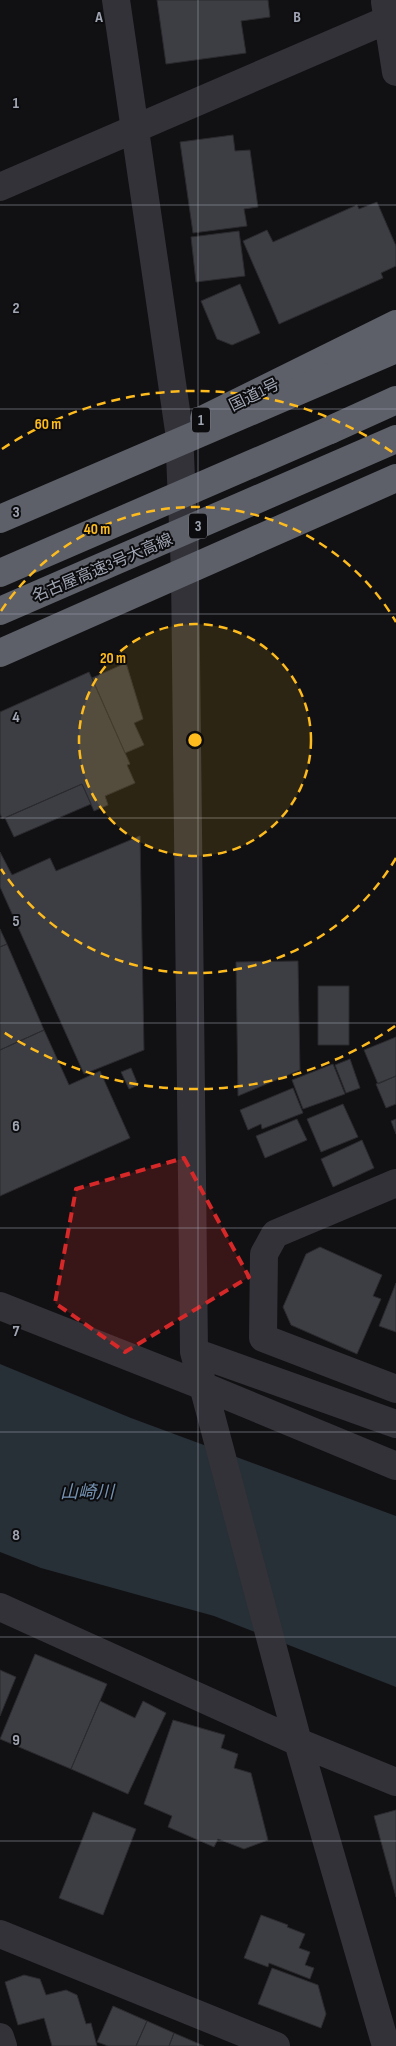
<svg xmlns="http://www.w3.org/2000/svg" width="396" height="2046" font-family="'Sofia Sans Condensed','Noto Sans JP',sans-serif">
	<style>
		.water { fill: #272f37 }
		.building { fill: #3d3e43; stroke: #2b2b2f }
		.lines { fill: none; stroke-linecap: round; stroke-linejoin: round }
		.minor { stroke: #323238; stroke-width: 28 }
		.highway { stroke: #5d6069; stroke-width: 28 }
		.highway-bridge { stroke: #5d6069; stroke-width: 28 }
		.marked { fill: #d62828; fill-opacity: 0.2; stroke: #d62828; stroke-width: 4; stroke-dasharray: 10 6; stroke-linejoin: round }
		.grid { fill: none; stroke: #a1a6b4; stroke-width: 1; stroke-opacity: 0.55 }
		.ring { fill: none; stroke: #febb1d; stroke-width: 2.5; stroke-dasharray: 9 6 }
		.labels { text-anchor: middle; stroke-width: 4; stroke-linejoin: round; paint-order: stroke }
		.shield { fill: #0c0c0e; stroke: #747882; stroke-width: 1 }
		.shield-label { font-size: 15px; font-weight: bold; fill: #a1a6b4 }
		.street-label { font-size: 16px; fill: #a1a6b4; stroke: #0c0c0e }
		.water-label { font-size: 18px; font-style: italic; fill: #7593b3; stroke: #0c0c0e }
		.grid-label { font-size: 16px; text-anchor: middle; font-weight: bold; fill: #a1a6b4; stroke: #0c0c0e; stroke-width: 4; stroke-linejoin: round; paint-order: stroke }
		.centre { fill: #febb1d; stroke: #0c0c0e; stroke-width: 2.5 }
		.ring-label { font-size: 15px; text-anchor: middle; font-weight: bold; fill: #febb1d; stroke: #0c0c0e; stroke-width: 4; stroke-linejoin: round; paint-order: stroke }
	</style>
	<rect width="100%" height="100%" fill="#111113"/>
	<!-- water -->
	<path class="water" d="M0,1364L131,1418L396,1516V1687L214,1616L41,1568L0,1552Z"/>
	<!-- building -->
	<path class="building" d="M157,0H268L270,17L241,21L246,53L166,64Z
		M233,135L235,151L250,150L258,207L244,209L247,226L193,233L180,142Z
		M377,202L396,246V266L381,273L383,278L279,324L243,241L267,230L273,242L357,205L359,209Z
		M239,231L245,276L196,282L191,237Z
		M240,284L260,333L232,345L217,339L201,301Z
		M126,663L143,719L134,723L144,745L125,753L92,678Z
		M89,672L130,764L127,765L135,783L105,796L108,805L94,811L82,784L2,819L0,813V712Z
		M82,784L91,804L14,837L5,818Z
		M140,836L144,1050L84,1074L0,887V852L12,875L50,858L56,871Z
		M0,929L7,944L0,947Z
		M7,944L44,1030L0,1050V947Z
		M298,961L300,1070L238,1096L236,962Z
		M318,986H349V1045H318Z
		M44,1030L69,1085L100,1071L130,1138L0,1196V1050Z
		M396,1037V1076L378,1084L364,1050Z
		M350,1059L360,1088L346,1093L335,1065Z
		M333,1064L345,1094L303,1109L292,1080Z
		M131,1068L138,1085L129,1089L121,1072Z
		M396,1076V1104L386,1108L376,1084Z
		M293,1088L303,1113L262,1129L261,1124L248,1130L240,1110Z
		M343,1104L358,1137L321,1152L307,1119Z
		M297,1119L307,1140L265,1158L256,1136Z
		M396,1119V1134L391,1121Z
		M362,1140L374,1168L333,1187L321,1159Z
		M320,1247L382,1275L373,1296L381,1299L357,1354L291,1325L283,1307L306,1254Z
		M396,1283V1332L379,1326Z
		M35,1654L107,1684L71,1769L0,1739Z
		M0,1670L16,1677L0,1716Z
		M100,1701L135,1718L143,1701L166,1713L128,1794L71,1769Z
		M173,1720L225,1735L221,1748L238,1754L234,1768L251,1773L268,1840L244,1849L218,1839L214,1847L168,1827L172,1816L144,1804Z
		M396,1810V1897L374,1816Z
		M93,1812L136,1829L103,1915L59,1898Z
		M261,1915L288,1925L287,1927L305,1934L299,1948L310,1952L305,1965L314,1968L310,1979L269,1963L268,1967L244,1958Z
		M272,1968L318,1985L326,2014L321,2028L258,2004Z
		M24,1975L40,1979L46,1995L66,1990L77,1995L86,2024L91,2023L97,2046H52L44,2018L18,2025L5,1982Z
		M113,2006L147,2021L136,2046H108L97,2042Z
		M147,2021L174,2033L169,2046H136Z
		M174,2033L204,2046H169Z"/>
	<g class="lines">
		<!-- minor -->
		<path class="minor" d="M116,0L179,431L185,572L194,1352L298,1742L386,2046
			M385,2L396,72
			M0,187L396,16
			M396,1183L275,1234L264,1254L263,1338L396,1389
			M0,1306L203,1386L396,1466
			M194,1352L396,1424
			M0,1607L298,1742L396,1782
			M0,1934L276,2046
			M0,2037L3,2046"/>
		<!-- highway -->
		<path class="highway" d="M204,419L396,324
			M330,430L396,400
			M0,653L396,478"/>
		<!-- highway-bridge -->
		<path class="highway-bridge" d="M0,519L396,349
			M0,573L330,430
			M0,611L396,439"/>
	</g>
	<!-- marked area -->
	<path class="marked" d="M184,1158L249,1277L125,1352L55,1303L76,1189Z"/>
	<!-- grid -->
	<path class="grid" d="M198,0V2046M0,205H396M0,409H396M0,614H396M0,818H396M0,1023H396M0,1228H396M0,1432H396M0,1637H396M0,1841H396"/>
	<!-- distance rings -->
	<circle cx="195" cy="740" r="116" fill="#febb1d" fill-opacity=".12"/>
	<g class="ring">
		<circle cx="195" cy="740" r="116"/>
		<path d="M396 858A233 233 0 0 1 1 869M1 611A233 233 0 0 1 396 622"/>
		<path d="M395 1026A349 349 0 0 1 2 1031M2 449A349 349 0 0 1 395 454"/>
	</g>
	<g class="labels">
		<!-- shield labels -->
		<g class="shield">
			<rect x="192" y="407.5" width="18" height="25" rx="4"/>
			<rect x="189" y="513.5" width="18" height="25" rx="4"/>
		</g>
		<g class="shield-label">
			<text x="201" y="425">1</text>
			<text x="198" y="531">3</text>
		</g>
		<!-- street labels -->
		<g class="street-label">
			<text transform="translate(254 394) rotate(-26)" y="6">国道1号</text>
			<text transform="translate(102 567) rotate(-23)" y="6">名古屋高速3号大高線</text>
		</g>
		<!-- water labels -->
		<g class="water-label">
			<text x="87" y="1498">山崎川</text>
		</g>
	</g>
	<g class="grid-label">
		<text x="99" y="22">A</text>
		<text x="297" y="22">B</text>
		<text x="16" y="108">1</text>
		<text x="16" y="313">2</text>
		<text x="16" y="517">3</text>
		<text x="16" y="722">4</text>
		<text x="16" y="926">5</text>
		<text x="16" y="1131">6</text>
		<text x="16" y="1336">7</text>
		<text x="16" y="1540">8</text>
		<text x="16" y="1745">9</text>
	</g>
	<circle cx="195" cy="740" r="8" class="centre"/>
	<g class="ring-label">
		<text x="48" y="429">60 m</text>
		<text x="97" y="534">40 m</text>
		<text x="113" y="663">20 m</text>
	</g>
</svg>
